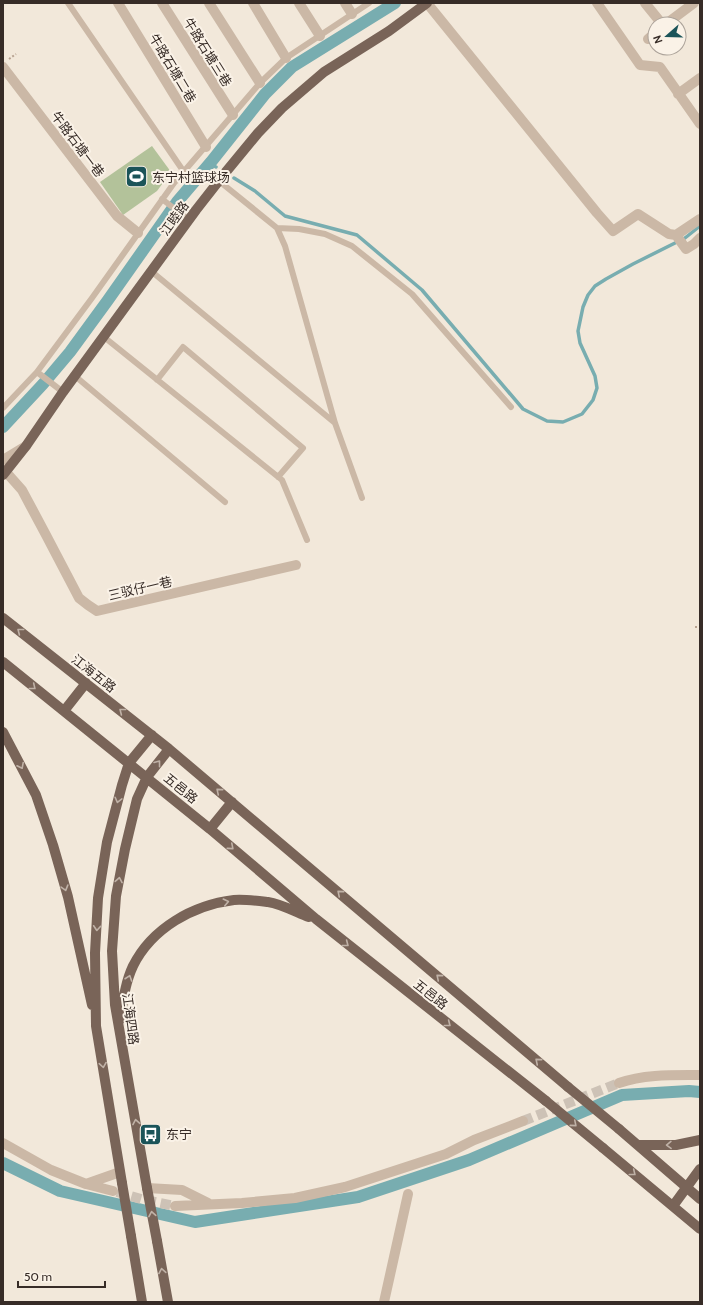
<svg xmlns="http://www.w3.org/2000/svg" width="703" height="1305" font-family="Cabin,'Noto Sans SC',sans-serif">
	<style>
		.green { fill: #b3c29a }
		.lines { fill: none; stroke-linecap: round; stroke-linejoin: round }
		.stream { stroke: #78adb0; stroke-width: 3.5 }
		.canal { stroke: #78adb0; stroke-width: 12 }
		.minor-tunnel { stroke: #cdc2b6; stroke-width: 10; stroke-dasharray: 10 5; stroke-linecap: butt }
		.path { stroke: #b7a290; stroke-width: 2; stroke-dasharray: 2 2; stroke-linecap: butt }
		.service { stroke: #cbb8a6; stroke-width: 6 }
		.minor { stroke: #cbb8a6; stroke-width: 10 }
		.primary { stroke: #796458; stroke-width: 10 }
		.primary-bridge { stroke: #796458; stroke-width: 10 }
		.oneway { stroke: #c0b2a7 }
		.labels { text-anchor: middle; stroke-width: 4; stroke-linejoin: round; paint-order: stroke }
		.street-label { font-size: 13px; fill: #372c27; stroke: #faf2e7 }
		.poi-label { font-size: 13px; fill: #372c27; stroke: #faf2e7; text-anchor: start }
	</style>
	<rect width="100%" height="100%" fill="#f2e8da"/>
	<!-- green -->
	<path class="green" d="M152,146L171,172L157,191L123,215L100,182Z"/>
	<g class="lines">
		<!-- stream -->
		<path class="stream" d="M210,164L216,167
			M234,178L255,191L285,216L357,235L422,290L523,409L547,421L563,422L582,414L593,400L597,388L595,376L580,343L578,331L583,307L588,295L595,286L606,279L633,264L685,238L700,226"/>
		<!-- canal -->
		<path class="canal" d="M3,427L43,384L70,352L108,300L177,202L211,162L265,94L292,67L395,3
			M3,1163L60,1191L195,1222L358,1197L469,1160L622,1095L689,1091L700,1092"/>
		<!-- minor-tunnel -->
		<path class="minor-tunnel" d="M523,1121L619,1083
			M117,1192L141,1199L175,1206"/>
		<!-- path -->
		<path class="path" d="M9,59L16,54
			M695,627H700"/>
		<!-- service -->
		<path class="service" d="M68,3L184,172
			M219,181L277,228L285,246L335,423L362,498
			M162,199L189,220
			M277,228L299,229L325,234L352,246L412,294L511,407
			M151,271L335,423
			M104,337L282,480L307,540
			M37,372L63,392
			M75,376L225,502
			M157,380L183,347L303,448L278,477
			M3,408L37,372L92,298L174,183L260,83L286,58L369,3"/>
		<!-- minor -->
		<path class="minor" d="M118,3L206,147
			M162,3L233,115
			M209,3L260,83
			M253,3L286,58
			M299,3L320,36
			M345,3L352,14
			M427,3L597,213L613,231L638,214L669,234L676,235L700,219
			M597,3L640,65L660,67L700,124
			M645,3L662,24
			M666,24L694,3
			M648,39L655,33
			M3,67L117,216L138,233
			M678,94L700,78
			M676,235L686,249L694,244L700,238
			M3,460L26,446
			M6,472L22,490L46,535L79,598L88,605L97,611L296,565
			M619,1083C644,1074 673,1075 700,1075
			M3,1143L51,1170L86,1184L113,1191
			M86,1184L120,1172
			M147,1188L182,1190L208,1203
			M175,1206L242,1203L295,1198L345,1187L446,1154L474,1140L523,1121
			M384,1302L408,1194"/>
		<!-- primary -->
		<path class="primary" d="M3,475L26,446L63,392L196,210L225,173L258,133L282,108L324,72L389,31L427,3
			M3,618L169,749L568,1087
			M3,662L210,829L316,919L546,1101
			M64,711L86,683
			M3,732L36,795L53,845L68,897L92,1005
			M210,829L232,802
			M120,1020C123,1002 125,983 133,966C152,928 193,905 234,900C243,899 259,901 268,902C281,904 296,912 309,917
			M619,1129L700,1199
			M638,1145H676L700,1140
			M603,1148L700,1229
			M122,1183L96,1026L95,953L98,898L107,842L122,785L129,763L152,735
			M147,1188L115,1005L112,951L116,896L125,849L137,799L147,777L169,749
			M673,1206L700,1169
			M131,1236L142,1302
			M157,1241L168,1302"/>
		<!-- primary-bridge -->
		<path class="primary-bridge" d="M568,1087L619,1129
			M546,1101L603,1148
			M122,1183L131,1236
			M147,1188L157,1241"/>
	</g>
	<!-- one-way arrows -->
	<defs><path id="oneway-chevron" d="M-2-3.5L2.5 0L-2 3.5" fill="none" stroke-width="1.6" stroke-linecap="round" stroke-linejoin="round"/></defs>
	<g class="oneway">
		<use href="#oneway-chevron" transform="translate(20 631) rotate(-142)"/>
		<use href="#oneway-chevron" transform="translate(33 687) rotate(39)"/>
		<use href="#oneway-chevron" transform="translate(122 711) rotate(-142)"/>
		<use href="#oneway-chevron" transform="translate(158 763) rotate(-52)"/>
		<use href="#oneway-chevron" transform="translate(21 766) rotate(63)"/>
		<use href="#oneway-chevron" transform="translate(219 791) rotate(-140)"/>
		<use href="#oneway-chevron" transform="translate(118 800) rotate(104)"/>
		<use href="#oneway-chevron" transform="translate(231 847) rotate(41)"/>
		<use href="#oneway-chevron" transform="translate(119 880) rotate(-80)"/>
		<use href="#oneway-chevron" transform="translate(65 888) rotate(74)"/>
		<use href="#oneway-chevron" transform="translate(340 893) rotate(-140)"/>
		<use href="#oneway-chevron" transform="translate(226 902) rotate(-13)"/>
		<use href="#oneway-chevron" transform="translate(97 928) rotate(94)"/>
		<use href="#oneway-chevron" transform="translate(346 944) rotate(38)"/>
		<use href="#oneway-chevron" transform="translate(439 977) rotate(-140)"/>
		<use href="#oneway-chevron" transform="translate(129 978) rotate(-71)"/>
		<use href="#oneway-chevron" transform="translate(448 1024) rotate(38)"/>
		<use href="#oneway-chevron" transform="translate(538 1061) rotate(-140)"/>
		<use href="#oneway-chevron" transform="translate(103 1065) rotate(81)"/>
		<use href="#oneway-chevron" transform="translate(136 1122) rotate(-100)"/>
		<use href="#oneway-chevron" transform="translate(574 1124) rotate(40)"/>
		<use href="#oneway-chevron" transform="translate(669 1145) rotate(179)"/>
		<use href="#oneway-chevron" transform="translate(633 1173) rotate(39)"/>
		<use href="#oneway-chevron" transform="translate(152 1214) rotate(-100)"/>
		<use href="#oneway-chevron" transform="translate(162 1271) rotate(-100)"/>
	</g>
	<!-- icons -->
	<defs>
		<symbol id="stadium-square" viewBox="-11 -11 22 22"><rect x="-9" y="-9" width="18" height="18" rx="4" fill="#1b5459" stroke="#faf2e7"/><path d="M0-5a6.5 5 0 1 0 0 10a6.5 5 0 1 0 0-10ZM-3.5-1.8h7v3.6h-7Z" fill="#fff"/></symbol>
		<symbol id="bus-square" viewBox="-11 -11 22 22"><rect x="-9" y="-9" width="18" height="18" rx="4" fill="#1b5459" stroke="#faf2e7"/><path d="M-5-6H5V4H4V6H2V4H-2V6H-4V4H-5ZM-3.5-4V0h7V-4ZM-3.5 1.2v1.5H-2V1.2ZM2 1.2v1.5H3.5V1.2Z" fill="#fff"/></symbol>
	</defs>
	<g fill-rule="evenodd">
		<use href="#stadium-square" x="124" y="164" width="25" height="25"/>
		<use href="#bus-square" x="138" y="1122" width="25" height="25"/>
	</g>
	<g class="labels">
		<!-- street labels -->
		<g class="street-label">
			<text transform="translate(208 52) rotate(58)" y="5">牛路石塘三巷</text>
			<text transform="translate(173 68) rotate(59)" y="5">牛路石塘二巷</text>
			<text transform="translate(78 144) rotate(53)" y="5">牛路石塘一巷</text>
			<text transform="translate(174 218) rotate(-54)" y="5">江睦路</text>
			<text transform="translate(140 588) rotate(-13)" y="5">三驳仔一巷</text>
			<text transform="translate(94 673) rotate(38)" y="5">江海五路</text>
			<text transform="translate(181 788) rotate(39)" y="5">五邑路</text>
			<text transform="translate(431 994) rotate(38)" y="5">五邑路</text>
			<text transform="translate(131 1019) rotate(82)" y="5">江海四路</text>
		</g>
		<!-- poi labels -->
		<g class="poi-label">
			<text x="152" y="182">东宁村篮球场</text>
			<text x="166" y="1139">东宁</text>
		</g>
	</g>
	<!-- border -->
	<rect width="703" height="1305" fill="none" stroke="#372c27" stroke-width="8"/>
	<!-- north arrow -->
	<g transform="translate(667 36) rotate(250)"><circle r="19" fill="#faf2e7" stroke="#aca39a"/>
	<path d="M0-3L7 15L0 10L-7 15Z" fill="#1b5459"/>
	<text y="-6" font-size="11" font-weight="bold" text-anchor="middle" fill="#372c27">N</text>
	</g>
	<!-- scale -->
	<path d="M18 1281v6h87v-6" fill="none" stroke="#372c27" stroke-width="2"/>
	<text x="24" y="1281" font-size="12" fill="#372c27" stroke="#faf2e7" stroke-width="3" paint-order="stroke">50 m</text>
</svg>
